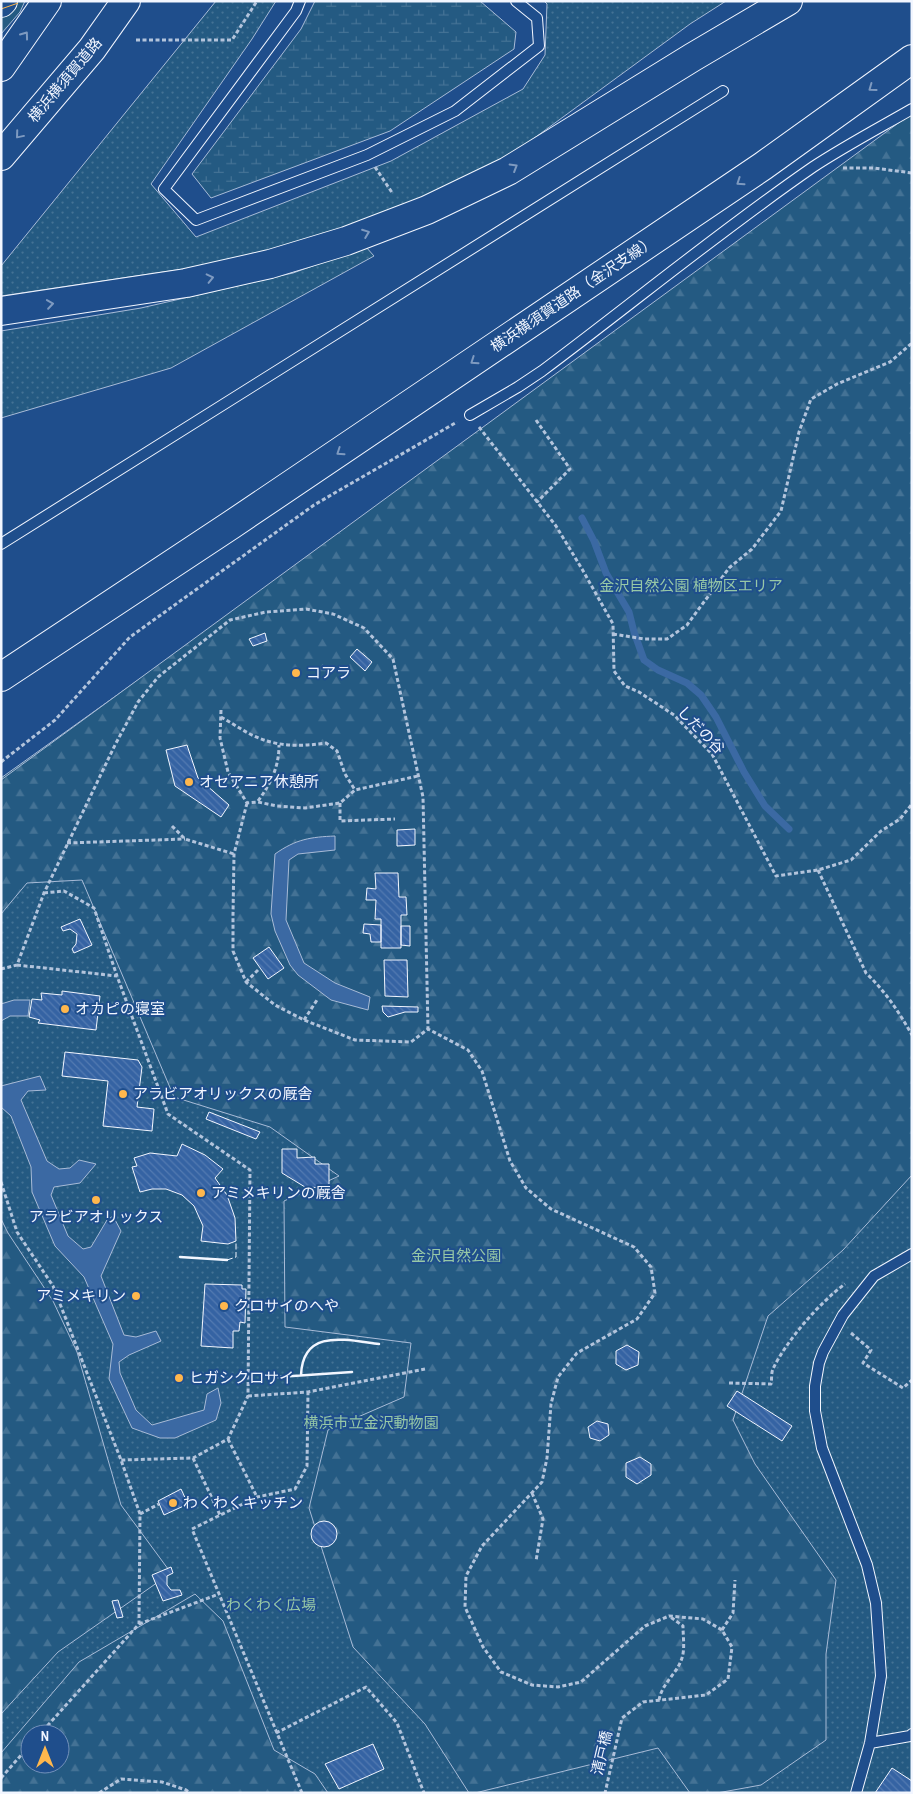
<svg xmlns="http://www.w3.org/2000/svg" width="913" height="1794" font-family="'Archivo Narrow','Noto Sans JP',sans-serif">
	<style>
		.green { fill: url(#green-dots); stroke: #a8bbd7; fill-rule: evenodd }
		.forest { fill: url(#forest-firs); stroke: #a8bbd7; fill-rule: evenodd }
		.wetland { fill: url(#wetland-marsh); stroke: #a8bbd7 }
		.water { fill: #3b69a3; stroke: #a8bbd7 }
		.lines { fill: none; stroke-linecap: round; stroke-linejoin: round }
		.stream { stroke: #3b69a3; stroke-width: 7 }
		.building { fill: url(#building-back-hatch); stroke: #f2f6ff }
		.service-casing { stroke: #f2f6ff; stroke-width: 12 }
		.motorway-casing { stroke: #f2f6ff; stroke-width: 30 }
		.path { stroke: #b3c4dc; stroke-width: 3; stroke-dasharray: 4 2.5; stroke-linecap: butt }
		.service { stroke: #1f4e8c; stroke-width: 10 }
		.motorway { stroke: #1f4e8c; stroke-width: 28 }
		.fence { stroke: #f2f6ff; stroke-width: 1; stroke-dasharray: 6 2.5; stroke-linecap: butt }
		.wall { stroke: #f2f6ff; stroke-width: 2.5 }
		.power { stroke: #ffb74d; stroke-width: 1; stroke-dasharray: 18 4 2.5 4; stroke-linecap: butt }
		.oneway { stroke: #7e9ac0 }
		.poi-dot { fill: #ffb74d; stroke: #1f4e8c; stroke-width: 2 }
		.labels { text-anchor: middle; stroke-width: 4; stroke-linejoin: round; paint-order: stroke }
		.street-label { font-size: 15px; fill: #f2f6ff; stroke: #1f4e8c }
		.park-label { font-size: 15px; fill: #97c8a6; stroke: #1f4e8c }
		.poi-label { font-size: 15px; fill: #f2f6ff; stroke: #1f4e8c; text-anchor: start }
	</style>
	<defs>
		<pattern id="green-dots" width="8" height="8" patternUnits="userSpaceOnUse" patternTransform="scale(1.25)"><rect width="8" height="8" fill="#245a82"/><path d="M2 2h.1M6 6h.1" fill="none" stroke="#447295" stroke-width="1.8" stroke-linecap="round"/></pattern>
		<pattern id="forest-firs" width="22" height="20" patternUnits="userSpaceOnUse" patternTransform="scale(1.25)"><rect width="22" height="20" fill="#245a82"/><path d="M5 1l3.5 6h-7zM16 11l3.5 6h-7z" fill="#447295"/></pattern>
		<pattern id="wetland-marsh" width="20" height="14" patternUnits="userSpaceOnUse" patternTransform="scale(1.25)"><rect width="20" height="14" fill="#245a82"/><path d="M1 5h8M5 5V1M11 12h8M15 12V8" fill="none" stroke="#447295"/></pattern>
		<pattern id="building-back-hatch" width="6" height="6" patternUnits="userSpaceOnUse" patternTransform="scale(1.25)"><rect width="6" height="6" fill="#3563a3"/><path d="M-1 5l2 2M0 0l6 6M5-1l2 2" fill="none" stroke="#537ab1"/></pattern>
	</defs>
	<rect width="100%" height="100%" fill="#1f4e8c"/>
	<!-- green -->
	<path class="green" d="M216,1H276L252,39L151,184L196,237L391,161L523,89L545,55L547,4L544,1H726L690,24L488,172L393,213L230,262L1,296V266Z
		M912,127V1793H1V778ZM30,1734H60V1764H30Z
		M366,247L374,256L171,368L1,418V331L141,308L293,273Z"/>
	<!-- forest -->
	<path class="forest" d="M1,1H25L20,12L1,34Z
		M912,113V1175L843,1250L768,1316L733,1420L755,1464L836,1580L826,1654V1740L761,1785L717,1793H690L658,1748L475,1793H469L425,1724L353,1647L309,1508L328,1430L404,1397L411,1343L285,1327L284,1201L339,1176L270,1127L174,1097L82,880L27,883L1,914V780Z
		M1,1219L8,1233L53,1301L77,1352L121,1505L171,1573L58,1652L1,1714Z
		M195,1594L223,1621L274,1750L315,1774L328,1793H1V1753L79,1662ZM30,1734H60V1764H30Z"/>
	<!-- wetland -->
	<path class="wetland" d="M315,1H480L516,32L514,49L390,131L211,198L192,174L301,29Z"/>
	<!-- water -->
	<path class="water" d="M335,836V850L298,854L289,860L286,920L304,963L335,983L370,997L368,1010L331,1000L298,975L290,965L275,931L271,914L275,854C296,839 311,837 335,836Z
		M14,1000H30L28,1016H10L1,1021V1004Z
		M40,1076L46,1090L28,1091L21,1100L47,1161L59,1169L70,1168L79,1160L96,1164L80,1183L54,1187L51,1195L68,1236L83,1249L91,1247L107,1220L113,1216L121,1231L101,1276L124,1335L136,1337L156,1331L161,1341L129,1355L119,1362L120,1373L136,1410L152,1425L204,1410L207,1394L218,1388L221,1403L216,1420L175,1438H160L132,1428L109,1379L113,1344L84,1277L55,1246L32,1192L31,1167L11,1116L1,1107V1086Z"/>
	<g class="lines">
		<!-- stream -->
		<path class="stream" d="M582,518L594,541L606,573L629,612L634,632L644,660L658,670L687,683L701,695L716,717L744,772L765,806L789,829"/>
	</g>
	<!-- building -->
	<path class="building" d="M265,633L267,641L253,646L249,639Z
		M357,649L372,662L365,671L350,657Z
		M187,745L198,778L229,805L221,817L175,786L166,750Z
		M415,829V845L397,846V830Z
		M375,873H398L399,897H406L407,915H401V948H381V919H375L376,900H366L367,888L376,889Z
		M80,919L92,945L74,953L72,949L76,944L77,934L70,929L63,931L61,927Z
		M364,924L381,925V942H371L370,934L363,933Z
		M401,926H410V946L401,945Z
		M269,947L284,968L268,979L253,958Z
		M384,960H407L408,997L385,996Z
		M62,991L100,996L96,1030L38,1023L40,1020L29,1017L32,999L42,1000L41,993L62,995Z
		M382,1006L418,1007V1012H405L388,1017L383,1012Z
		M65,1052L138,1060L142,1067L137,1107L154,1109L152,1131L103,1126L108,1081L62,1076Z
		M209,1112L260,1132L256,1139L206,1119Z
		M182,1144L205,1155L223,1169L215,1178L227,1195L235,1218L236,1241L228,1244L201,1241L203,1226L194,1206L182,1195L166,1189H152L140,1192L132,1167L137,1166L134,1158L150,1153L177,1156Z
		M282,1149H297V1158L315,1157V1164H329V1188L305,1187L282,1173Z
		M205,1284L242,1285V1289H246L245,1323L240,1322L239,1331H233V1348L201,1346Z
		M627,1345L639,1352L638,1365L626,1370L616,1364V1351Z
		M737,1391L792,1426L782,1441L727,1406Z
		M597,1421L608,1424L609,1435L600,1441L590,1438L588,1427Z
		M640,1457L651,1464V1475L637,1484L626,1477V1463Z
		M181,1489L188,1504L164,1515L158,1501Z
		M311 1534a13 13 0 1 1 26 0a13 13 0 1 1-26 0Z
		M171,1567L173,1573L167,1576V1585L171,1590H180L182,1595L163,1601L152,1575Z
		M118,1600L123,1617L117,1618L112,1601Z
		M373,1744L384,1769L339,1789L325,1764Z
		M892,1768L912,1781V1793H875Z"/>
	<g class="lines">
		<defs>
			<path id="service" d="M300,1L296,11L164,189L196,220L367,155L455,111L539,46L537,18L516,1
				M470,415L518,387L542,371C633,303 720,231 813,167C845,146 879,128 912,109
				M1,544L723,91
				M870,1743L910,1736L912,1734
				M856,1793L870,1743L881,1676L876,1603L867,1565L822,1448L815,1411V1386L819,1363L823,1352L843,1315L874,1276L912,1254"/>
			<path id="motorway" d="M1,3L3,1
				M1,67L47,1
				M1,156L92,49L126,1
				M1,311L186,283L270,264L346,241L427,210L508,171L693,57L788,1
				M1,677L231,525L763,166L912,59"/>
		</defs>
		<!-- service casing -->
		<use href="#service" class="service-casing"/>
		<!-- motorway casing -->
		<use href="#motorway" class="motorway-casing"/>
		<!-- path -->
		<path class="path" d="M136,40H232L257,1
			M375,167L393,194
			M843,168H874L912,173
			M536,420L570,469L537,502
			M479,427L556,526L582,569L613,624L614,671L625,686L639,692L674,715L712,754L776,876L818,870L851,860L881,831L900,819L912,804
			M613,634L644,639H667L687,625L729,568L752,549L781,511L799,432L811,399L837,384L890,362L912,343
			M221,710L220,738L228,772L247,803L258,802L277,806L305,808L340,803L355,790L418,776
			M221,717C230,722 239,728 248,733C274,747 298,747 326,743L337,751L345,774L355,790
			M1,762L55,720L130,637L314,505L457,422
			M258,801C271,783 279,767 279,745
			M247,803L234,854L233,915V951L246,982L275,1005L304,1020L355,1040L411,1042L428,1029L468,1050L482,1071L510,1161L526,1188L551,1209L634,1247L651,1267L655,1293L637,1319L577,1353L558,1377L551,1404L547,1458L542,1482L482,1546L466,1576L465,1607L483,1647L501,1672L532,1685L558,1687L581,1682L645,1626L669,1616L703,1619L722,1630L732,1647L728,1679L706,1695L643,1702L622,1718L605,1793
			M340,803V821L395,819
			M172,826L185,839L234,854
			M67,843L185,839
			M818,870L866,973C885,991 899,1012 912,1035
			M44,893L64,891L94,908L117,976
			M17,965L117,976L168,1114L250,1170L248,1396L228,1439L193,1458L121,1460
			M1,969L17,965L44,893L115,745L138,702L158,677L230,620L266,612L306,609L333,614L364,628L393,659L423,797L428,1029
			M246,982L260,968
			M304,1020L317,1000
			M1,1182L17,1232L53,1286L121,1460L140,1514L139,1624L40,1734
			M851,1333L871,1350L863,1363L903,1388L912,1380
			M729,1383L771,1384C772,1379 771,1373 773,1369C786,1341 820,1302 845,1284
			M248,1396L308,1392L425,1369
			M228,1439L257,1497
			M193,1458L220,1515
			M532,1493L543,1519L536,1561
			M140,1514L159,1504
			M139,1624L219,1594
			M722,1630L733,1613L735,1580
			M659,1700C662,1683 677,1674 682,1658C685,1649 683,1636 683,1626L669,1616
			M276,1733L366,1687L397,1723L424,1793
			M1,1778L30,1745
			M99,1793L121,1779L162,1782L186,1790L190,1793
			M302,1793L192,1529L257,1497L295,1489L307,1466L308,1392"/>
		<!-- service -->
		<use href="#service" class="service"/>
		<!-- motorway -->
		<use href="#motorway" class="motorway"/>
		<!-- fence -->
		<path class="fence" d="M227,1260L236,1257V1241"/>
		<!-- wall -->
		<path class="wall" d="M180,1257L227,1260
			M301,1375C303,1328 346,1340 379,1344
			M278,1377L352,1372"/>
		<!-- power -->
		<path class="power" d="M1,9L24,1"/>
	</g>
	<!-- one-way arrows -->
	<defs><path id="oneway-chevron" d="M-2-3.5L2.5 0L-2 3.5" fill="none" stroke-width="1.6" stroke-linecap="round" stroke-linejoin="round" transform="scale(1.25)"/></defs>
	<g class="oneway">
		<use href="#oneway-chevron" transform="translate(25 35) rotate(-54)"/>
		<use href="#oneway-chevron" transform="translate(872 88) rotate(144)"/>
		<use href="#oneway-chevron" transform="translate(19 135) rotate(130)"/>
		<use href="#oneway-chevron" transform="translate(514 167) rotate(-31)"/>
		<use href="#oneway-chevron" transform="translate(740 182) rotate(146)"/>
		<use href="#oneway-chevron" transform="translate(366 233) rotate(-21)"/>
		<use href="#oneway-chevron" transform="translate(210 278) rotate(-13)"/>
		<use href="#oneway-chevron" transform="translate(50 304) rotate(-8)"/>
		<use href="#oneway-chevron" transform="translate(474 361) rotate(146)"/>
		<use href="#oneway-chevron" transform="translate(340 452) rotate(146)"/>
	</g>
	<!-- markers -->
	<g class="poi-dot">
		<circle cx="296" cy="673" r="5"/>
		<circle cx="189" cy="782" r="5"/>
		<circle cx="65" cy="1009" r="5"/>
		<circle cx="123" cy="1094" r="5"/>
		<circle cx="201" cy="1193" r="5"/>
		<circle cx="96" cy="1200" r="5"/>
		<circle cx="136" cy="1296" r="5"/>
		<circle cx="224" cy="1306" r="5"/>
		<circle cx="179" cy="1378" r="5"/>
		<circle cx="173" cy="1503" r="5"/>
	</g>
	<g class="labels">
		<!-- street labels -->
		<g class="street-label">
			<text transform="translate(65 80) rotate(-50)" y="5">横浜横須賀道路</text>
			<text transform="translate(573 294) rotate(-34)" y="5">横浜横須賀道路（金沢支線）</text>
			<text transform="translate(701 730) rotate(46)" y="5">しだの谷</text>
			<text transform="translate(602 1753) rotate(-77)" y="5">清戸橋</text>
		</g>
		<!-- park labels -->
		<g class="park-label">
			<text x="691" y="591">金沢自然公園 植物区エリア</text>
			<text x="456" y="1261">金沢自然公園</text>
			<text x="371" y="1428">横浜市立金沢動物園</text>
			<text x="271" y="1610">わくわく広場</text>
		</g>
		<!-- poi labels -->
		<g class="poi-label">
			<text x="306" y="678">コアラ</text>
			<text x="199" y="787">オセアニア休憩所</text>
			<text x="75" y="1014">オカピの寝室</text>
			<text x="133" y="1099">アラビアオリックスの厩舎</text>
			<text x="211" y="1198">アミメキリンの厩舎</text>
			<text x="96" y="1222" text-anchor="middle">アラビアオリックス</text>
			<text x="126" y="1301" text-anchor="end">アミメキリン</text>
			<text x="234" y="1311">クロサイのへや</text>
			<text x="189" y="1383">ヒガシクロサイ</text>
			<text x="183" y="1508">わくわくキッチン</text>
		</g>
	</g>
	<!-- border -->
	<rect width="913" height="1794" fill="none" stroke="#f2f6ff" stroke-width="5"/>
	<!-- north arrow -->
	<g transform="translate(45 1749)"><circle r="24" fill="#1f4e8c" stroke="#7391ba"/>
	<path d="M0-4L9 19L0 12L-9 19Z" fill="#ffb74d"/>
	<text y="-8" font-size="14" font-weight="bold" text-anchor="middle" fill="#f2f6ff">N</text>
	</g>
</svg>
